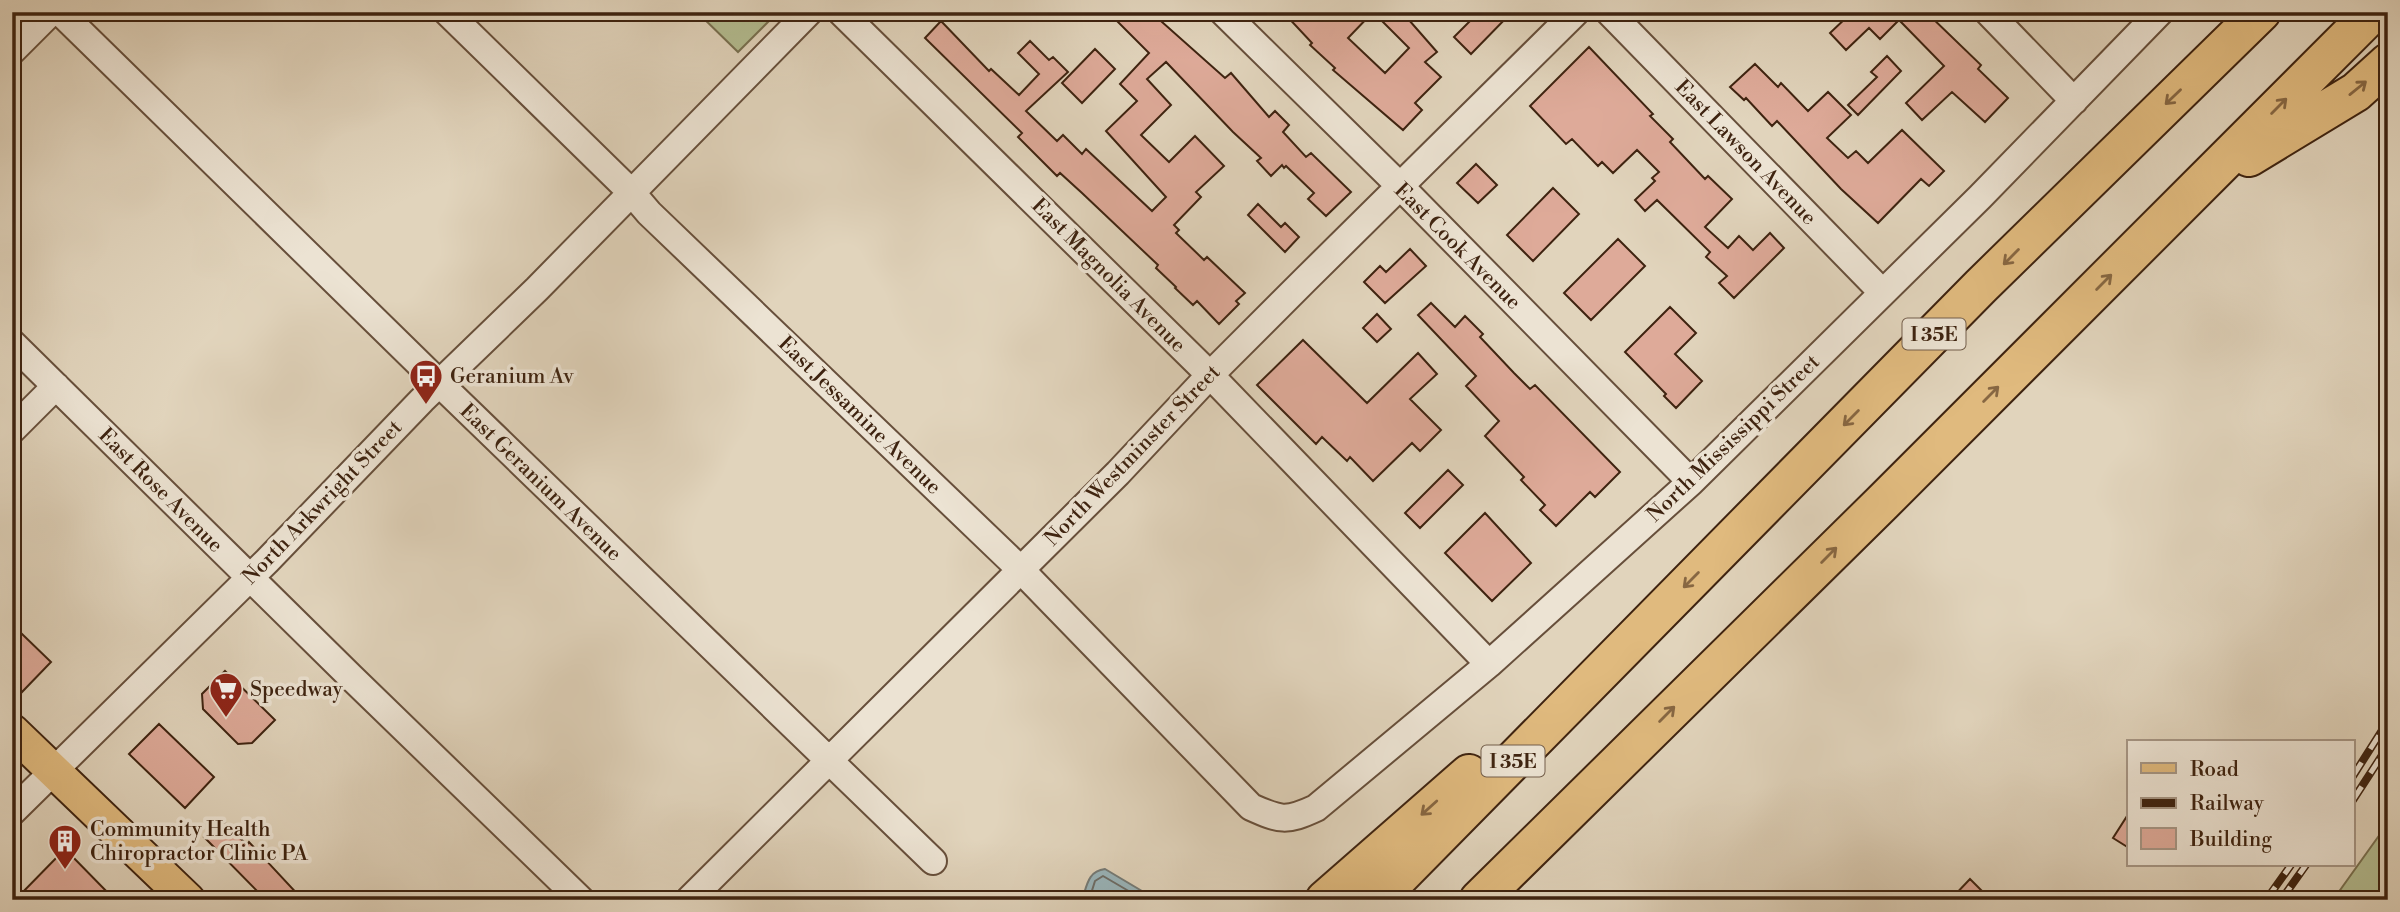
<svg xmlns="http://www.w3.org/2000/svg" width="2400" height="912" font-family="'Libre Bodoni',serif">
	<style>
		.green { fill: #b3bc90; stroke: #787050; stroke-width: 2 }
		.water { fill: #99b5bb; stroke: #757b77; stroke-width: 2 }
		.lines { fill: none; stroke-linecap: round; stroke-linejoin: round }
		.shore { stroke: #6c6c66; stroke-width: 2 }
		.building { fill: #deaa99; stroke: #3e2310; stroke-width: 2; fill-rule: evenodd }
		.minor-casing { stroke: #674f3b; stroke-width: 30 }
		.major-casing { stroke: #3e2310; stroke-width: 37 }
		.highway-casing { stroke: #3e2310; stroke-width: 42 }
		.minor { stroke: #ece3d3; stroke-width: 26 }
		.major { stroke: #e0ba7e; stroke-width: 33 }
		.highway { stroke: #e0ba7e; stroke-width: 38 }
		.rail-casing { stroke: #3e2310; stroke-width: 8 }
		.rail { stroke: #ece3d3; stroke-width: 5; stroke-dasharray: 16; stroke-linecap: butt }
		.oneway { stroke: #876742 }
		.labels { text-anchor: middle; stroke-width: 7; stroke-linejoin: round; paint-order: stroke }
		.shield { fill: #ece3d3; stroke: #725d4a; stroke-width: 2 }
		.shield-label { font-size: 19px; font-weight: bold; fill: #3e2310 }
		.street-label { font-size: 21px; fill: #3e2310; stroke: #ece3d3 }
		.poi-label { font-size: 21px; fill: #3e2310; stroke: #ece3d3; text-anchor: start }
	</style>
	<rect width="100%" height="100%" fill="#e1d4bc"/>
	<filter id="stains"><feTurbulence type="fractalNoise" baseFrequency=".00286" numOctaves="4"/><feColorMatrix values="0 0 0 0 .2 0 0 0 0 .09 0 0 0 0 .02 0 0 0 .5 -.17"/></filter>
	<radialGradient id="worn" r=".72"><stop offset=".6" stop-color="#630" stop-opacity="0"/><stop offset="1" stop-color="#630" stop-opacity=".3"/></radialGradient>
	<!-- green -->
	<path class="green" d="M697,12H778L738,52Z
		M2388,823V900H2333Z"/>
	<!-- water -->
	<path class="water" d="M1105,869L1157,900H1082C1087,885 1088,871 1105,869Z"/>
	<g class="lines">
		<!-- shore -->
		<path class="shore" d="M1089,900L1095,881L1103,876L1144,900"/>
	</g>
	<!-- building -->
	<path class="building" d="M1108,12H1156L1164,20L1162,22L1225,78L1231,73L1269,117L1275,111L1289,125L1283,132L1306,157L1311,153L1351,192L1326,216L1308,199L1314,193L1286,166L1284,168L1282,165L1271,176L1257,161L1261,158L1233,132L1166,62L1147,79L1171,105L1141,135L1169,162L1195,136L1224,166L1196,192L1201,197L1174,225L1179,230L1176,233L1204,260L1207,257L1245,293L1236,301L1239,304L1219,324L1197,301L1193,305L1175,288L1176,287L1156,268L1158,265L1082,193L1060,173L1057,176L1018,137L1022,133L925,38L941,21L989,71L991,69L1019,95L1039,74L1018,53L1030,41L1049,60L1053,57L1068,72L1026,111L1057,141L1063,135L1082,154L1086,149L1152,211L1166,197L1106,131L1137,101L1120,84L1149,53Z
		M1283,12H1402L1437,52L1425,62L1441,77L1415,103L1422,110L1403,130L1333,70L1335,68L1310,45L1312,43ZM1373,12L1409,48L1385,73L1348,38Z
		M1479,12H1512L1471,54L1454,37Z
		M1854,12H1926L1981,65L1978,69L2008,98L1985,122L1952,92L1922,120L1906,103L1944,66L1899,20L1880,39L1869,28L1846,50L1830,33L1848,16L1852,20L1857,15Z
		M1589,47L1653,114L1650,116L1673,139L1670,142L1705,179L1708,176L1732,199L1705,227L1728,248L1739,236L1753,250L1770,233L1784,248L1734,298L1719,283L1727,276L1706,257L1710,252L1657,200L1645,211L1635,200L1655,181L1652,178L1659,172L1637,150L1613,173L1602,162L1598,166L1572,139L1566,144L1530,106Z
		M1095,49L1115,69L1082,103L1062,83Z
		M1887,56L1901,71L1858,115L1848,105L1877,77L1871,72Z
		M1755,64L1778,87L1781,83L1808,111L1828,92L1851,115L1827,138L1848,158L1856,151L1868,163L1902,130L1944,171L1929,186L1921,179L1878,223L1841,189L1777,121L1772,126L1746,98L1744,100L1730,87Z
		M1476,164L1497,185L1478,203L1457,183Z
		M1553,188L1579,214L1533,261L1507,235Z
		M1258,204L1281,227L1285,223L1299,237L1285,252L1248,215Z
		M1618,239L1645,266L1591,320L1564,293Z
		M1410,249L1426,266L1385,303L1364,282L1380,266L1386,272Z
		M1431,303L1455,327L1465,316L1483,334L1480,337L1514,373L1530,389L1535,385L1620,472L1595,497L1590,492L1556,526L1540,510L1545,505L1521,480L1524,477L1485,436L1499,421L1466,386L1476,376L1418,315Z
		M1670,307L1696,333L1675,354L1702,381L1676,408L1664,396L1666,394L1625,352Z
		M1377,314L1391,329L1377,342L1363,328Z
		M1303,340L1367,403L1418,353L1437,374L1410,399L1441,430L1420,451L1412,443L1373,481L1350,457L1347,461L1322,437L1316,444L1257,385Z
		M1448,470L1463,485L1420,528L1405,513Z
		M1485,513L1531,563L1492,601L1445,553Z
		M21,633L51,662L22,692L12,683V642Z
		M225,671L275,720L252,743L238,744L203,709L202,694Z
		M159,724L214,777L185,808L129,754Z
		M2129,813V848L2113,838Z
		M222,820L247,845L249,842L303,900H266L204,837Z
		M65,849L115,900H15Z
		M1970,879L1991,900H1950Z"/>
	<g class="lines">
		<defs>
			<path id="minor" d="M60,12L440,384L933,861
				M447,12L632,193L649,213L1020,569L1251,807C1280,820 1286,822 1316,808L1489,664L1691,482L1980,197L2160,12
				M841,12L1210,375L1489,664
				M1223,12L1401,187L1691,482
				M1609,12L1882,292
				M1988,12L2074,101
				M12,51L51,12
				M12,343L351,677L581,900
				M12,430L56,386
				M12,812L267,561L422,400L537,289L809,12
				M689,900L1118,473L1210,375L1305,280L1576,12"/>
			<path id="major" d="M12,731L188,900"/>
			<path id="highway" d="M2249,157L2356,92L2388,63
				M1325,900L1469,774
				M1376,900L1981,286L2261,12
				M1479,900L1883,502L2373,12"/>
		</defs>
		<!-- minor casing -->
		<use href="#minor" class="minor-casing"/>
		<!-- major casing -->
		<use href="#major" class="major-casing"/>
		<!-- highway casing -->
		<use href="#highway" class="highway-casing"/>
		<!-- minor -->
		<use href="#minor" class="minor"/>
		<!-- major -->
		<use href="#major" class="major"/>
		<!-- highway -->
		<use href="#highway" class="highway"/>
		<defs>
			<path id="rail" d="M2353,776L2388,721
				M2353,800L2388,746
				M2266,900L2291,865
				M2281,900L2306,865"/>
		</defs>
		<!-- rail casing -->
		<use href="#rail" class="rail-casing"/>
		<!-- rail -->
		<use href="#rail" class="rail"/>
	</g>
	<!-- one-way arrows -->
	<defs><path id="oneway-shaft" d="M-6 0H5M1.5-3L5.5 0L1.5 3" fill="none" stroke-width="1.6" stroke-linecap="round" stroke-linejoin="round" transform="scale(1.75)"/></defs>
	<g class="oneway">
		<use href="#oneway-shaft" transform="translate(2358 88) rotate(-39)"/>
		<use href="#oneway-shaft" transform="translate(2173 97) rotate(136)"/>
		<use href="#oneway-shaft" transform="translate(2279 106) rotate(-45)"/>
		<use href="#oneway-shaft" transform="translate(2011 257) rotate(135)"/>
		<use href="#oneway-shaft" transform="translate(2104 282) rotate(-45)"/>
		<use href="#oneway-shaft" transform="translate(1991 394) rotate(-45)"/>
		<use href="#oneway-shaft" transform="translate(1851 418) rotate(135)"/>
		<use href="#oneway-shaft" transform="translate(1829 555) rotate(-45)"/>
		<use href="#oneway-shaft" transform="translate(1691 580) rotate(135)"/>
		<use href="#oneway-shaft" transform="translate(1667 714) rotate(-45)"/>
		<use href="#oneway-shaft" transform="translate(1429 808) rotate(138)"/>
	</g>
	<!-- icons -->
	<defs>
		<symbol id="bus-pin" viewBox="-11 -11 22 30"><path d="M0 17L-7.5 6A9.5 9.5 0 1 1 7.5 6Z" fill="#8f2418" stroke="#ece3d3"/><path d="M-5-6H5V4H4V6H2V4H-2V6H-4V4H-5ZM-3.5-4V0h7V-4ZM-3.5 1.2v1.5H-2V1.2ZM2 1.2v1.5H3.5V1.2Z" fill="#fff"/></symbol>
		<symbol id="supermarket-pin" viewBox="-11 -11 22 30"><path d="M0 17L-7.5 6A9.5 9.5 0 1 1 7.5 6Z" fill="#8f2418" stroke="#ece3d3"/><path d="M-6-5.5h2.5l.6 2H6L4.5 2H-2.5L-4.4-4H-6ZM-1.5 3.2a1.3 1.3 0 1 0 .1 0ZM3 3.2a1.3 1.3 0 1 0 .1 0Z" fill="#fff"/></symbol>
		<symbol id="building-pin" viewBox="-11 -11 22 30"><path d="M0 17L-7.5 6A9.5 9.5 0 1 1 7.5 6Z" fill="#8f2418" stroke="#ece3d3"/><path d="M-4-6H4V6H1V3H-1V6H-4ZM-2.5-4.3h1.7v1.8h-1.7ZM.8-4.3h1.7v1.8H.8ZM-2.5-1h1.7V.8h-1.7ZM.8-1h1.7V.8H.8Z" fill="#fff"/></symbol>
	</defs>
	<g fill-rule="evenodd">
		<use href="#bus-pin" x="407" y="357" width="38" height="52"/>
		<use href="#supermarket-pin" x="207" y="670" width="38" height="52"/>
		<use href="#building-pin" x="46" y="822" width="38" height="52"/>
	</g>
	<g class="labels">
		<!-- shield labels -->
		<g class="shield">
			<rect x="1902.5" y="318.5" width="63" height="31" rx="5"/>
			<rect x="1481.5" y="745.5" width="63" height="31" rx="5"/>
		</g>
		<g class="shield-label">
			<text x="1934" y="341">I 35E</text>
			<text x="1513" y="768">I 35E</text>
		</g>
		<!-- street labels -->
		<g class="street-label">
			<text transform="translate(1746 152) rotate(46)" y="7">East Lawson Avenue</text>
			<text transform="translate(1458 246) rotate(45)" y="7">East Cook Avenue</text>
			<text transform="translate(1109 275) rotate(45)" y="7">East Magnolia Avenue</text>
			<text transform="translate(860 415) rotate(44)" y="7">East Jessamine Avenue</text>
			<text transform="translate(1733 438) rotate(-44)" y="7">North Mississippi Street</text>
			<text transform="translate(1132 455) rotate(-46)" y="7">North Westminster Street</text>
			<text transform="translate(541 482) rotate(44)" y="7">East Geranium Avenue</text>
			<text transform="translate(161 490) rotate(45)" y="7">East Rose Avenue</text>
			<text transform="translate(322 502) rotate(-46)" y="7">North Arkwright Street</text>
		</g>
		<!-- poi labels -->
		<g class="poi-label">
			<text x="450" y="383">Geranium Av</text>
			<text x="250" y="696">Speedway</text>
			<text x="90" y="836">Community Health<tspan x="90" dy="24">Chiropractor Clinic PA</tspan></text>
		</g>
	</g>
	<!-- margin -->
	<rect width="2400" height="912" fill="none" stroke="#e1d4bc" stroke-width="42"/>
	<rect x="14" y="14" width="2372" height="884" fill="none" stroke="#3e2310" stroke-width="3.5"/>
	<rect x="21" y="21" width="2358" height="870" fill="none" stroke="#3e2310" stroke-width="2"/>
	<!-- legend -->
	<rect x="2127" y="740" width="228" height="126" fill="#ece3d3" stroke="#a69685" stroke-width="2"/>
	<rect x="2141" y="763" width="35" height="10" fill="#e0ba7e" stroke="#a69685" stroke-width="2"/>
	<text x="2190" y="776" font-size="21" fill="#3e2310">Road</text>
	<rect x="2141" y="798" width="35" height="10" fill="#3e2310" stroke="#a69685" stroke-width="2"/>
	<text x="2190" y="810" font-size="21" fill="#3e2310">Railway</text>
	<rect x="2141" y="828" width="35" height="21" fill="#deaa99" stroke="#a69685" stroke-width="2"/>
	<text x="2190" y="846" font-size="21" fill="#3e2310">Building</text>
	<rect width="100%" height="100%" filter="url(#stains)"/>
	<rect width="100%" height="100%" fill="url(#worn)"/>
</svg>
